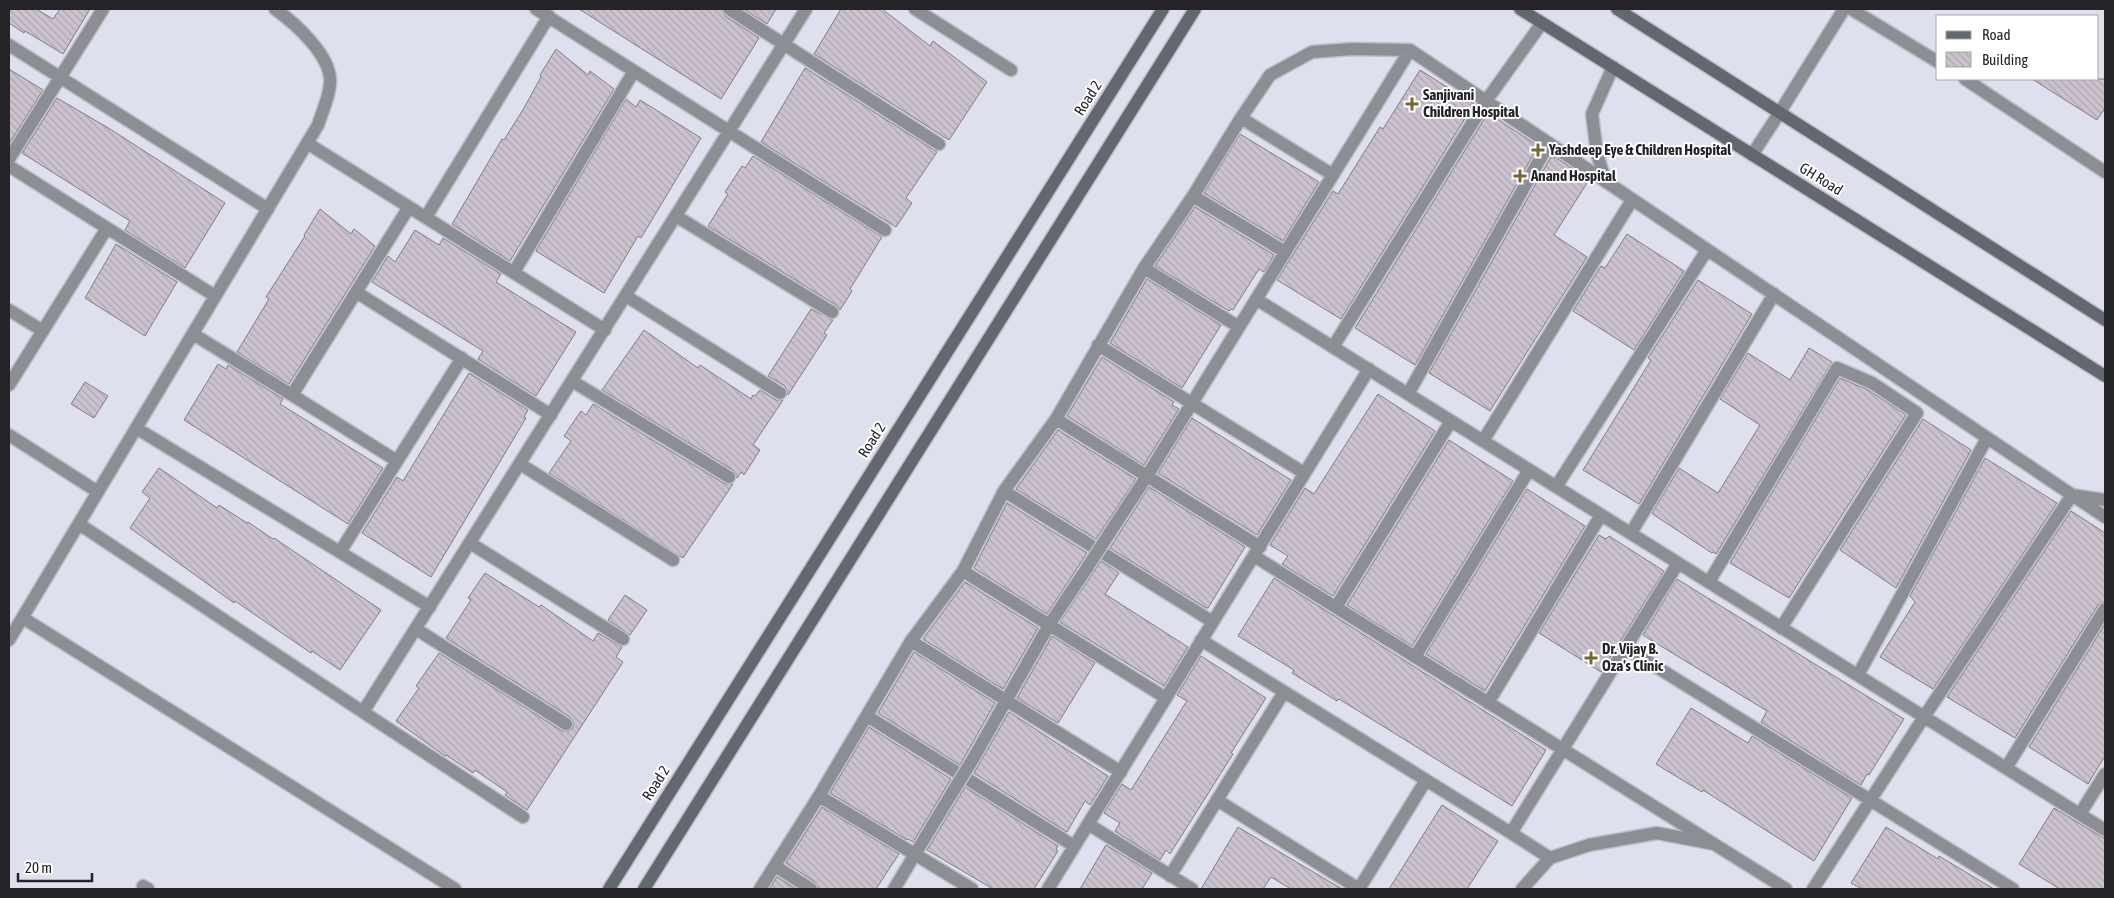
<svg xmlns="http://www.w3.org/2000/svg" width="2114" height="898" font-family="'Asap Condensed',sans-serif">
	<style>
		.building { fill: url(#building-back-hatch); stroke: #837c86 }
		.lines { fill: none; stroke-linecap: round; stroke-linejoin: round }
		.lane-casing { stroke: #bdbeca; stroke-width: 15 }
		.street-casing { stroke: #bdbeca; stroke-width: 15 }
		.secondary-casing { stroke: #bdbeca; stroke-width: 15 }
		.lane { stroke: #8b8f93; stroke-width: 12 }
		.street { stroke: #8b8f93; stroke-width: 12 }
		.secondary { stroke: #62686e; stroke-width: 12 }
		.street-bridge-casing { stroke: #bdbeca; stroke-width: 15; stroke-linecap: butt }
		.street-bridge { stroke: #8b8f93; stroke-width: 12 }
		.poi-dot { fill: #766734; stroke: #fff; stroke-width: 2 }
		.labels { text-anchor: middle; stroke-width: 4; stroke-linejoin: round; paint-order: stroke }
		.poi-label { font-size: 15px; font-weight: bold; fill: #232328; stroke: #fff; text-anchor: start }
		.street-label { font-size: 15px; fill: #232328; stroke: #fff }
	</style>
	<defs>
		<pattern id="building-back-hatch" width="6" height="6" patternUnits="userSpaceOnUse" patternTransform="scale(1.25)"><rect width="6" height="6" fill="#cbc2cd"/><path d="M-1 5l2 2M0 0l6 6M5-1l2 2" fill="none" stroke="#aea6b0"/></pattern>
	</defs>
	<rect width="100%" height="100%" fill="#dfe0ed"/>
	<!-- building -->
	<path class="building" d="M9,9H36L53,19L60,9H90L63,54L25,31L24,33L9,23Z
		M579,9H721L725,16L759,38L721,99Z
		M744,9H776L767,24Z
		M841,9H882L930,46L933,41L987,82L949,140L814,54Z
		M556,49L588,75L590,71L614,89L510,261L452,224L502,139L504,140L524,108L541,77L540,75Z
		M805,68L937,152L906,198L912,203L896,227L761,142Z
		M9,69L43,90L9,144Z
		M1420,70L1474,104L1341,319L1277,280L1333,191L1338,194L1380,127L1383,129Z
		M2032,79H2105V108L2097,120Z
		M57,98L110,129L225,203L185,268L125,230L130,221L22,153Z
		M626,99L636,107L640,100L701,138L641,238L638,236L604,293L536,251Z
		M1488,113L1538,146L1415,365L1355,328Z
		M1240,134L1319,182L1283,241L1204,193Z
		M1552,155L1589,180L1554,235L1587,257L1490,411L1429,373Z
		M753,156L882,237L850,289L852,291L840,310L836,305L708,226L728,194L725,192L742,166L745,168Z
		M1195,207L1274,255L1264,272L1259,269L1233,310L1231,309L1229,311L1155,266Z
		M320,209L351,234L354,229L375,246L289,384L237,352L269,299L266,297L305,236L304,235Z
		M415,230L439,245L443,238L501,274L496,282L576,332L536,396L478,359L483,351L372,282L388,256L395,262Z
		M1627,234L1684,271L1634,350L1573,311L1601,266L1605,268Z
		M116,244L177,282L145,336L85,298Z
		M1147,279L1221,325L1182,388L1110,343Z
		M1698,280L1752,314L1639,504L1583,470L1651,360L1648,358Z
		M811,309L833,320L824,333L827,335L788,395L785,386L768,376Z
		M644,330L698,368L700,365L751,399L753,395L755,396L760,390L776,400H783L753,445L760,450L744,475L741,472L737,478L733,470L602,390Z
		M1809,348L1832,362L1716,554L1713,552L1712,553L1657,517L1652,513L1679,468L1718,493L1760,425L1720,399L1748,353L1790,380Z
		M1102,357L1174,402L1172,405L1179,409L1144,465L1067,416Z
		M218,364L226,369L228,365L283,399L280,404L383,468L348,524L184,420Z
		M469,373L528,410L524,417L526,418L431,577L362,533L397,477L403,481Z
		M1840,378L1868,390L1906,415L1789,598L1730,563Z
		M85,382L108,396L94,418L71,404Z
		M1378,394L1435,431L1333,596L1282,564L1288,556L1270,545L1305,488L1314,494Z
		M593,404L725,484H733L683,558L549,473L571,441L564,436L581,411L586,415Z
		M1192,418L1291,480L1257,535L1158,473Z
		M1923,419L1971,450L1896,588L1840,550Z
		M1058,430L1136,479L1096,539L1016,489Z
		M1449,440L1513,481L1412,646L1347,605Z
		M1985,458L2057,503L1933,689L1880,657L1915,602L1910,596Z
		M159,468L217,508L219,505L247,523L248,522L273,539L274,538L381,610L340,670L312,651L311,653L235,601L234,603L130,528L150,498L142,492Z
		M1149,487L1245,547L1208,608H1206L1110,548Z
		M1527,489L1585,526L1485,691L1426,654Z
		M1007,503L1087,553L1047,614L974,568Z
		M2071,511L2105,533V601L2098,605L2015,738L1947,697Z
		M1599,535L1606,539L1609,536L1664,571L1601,672L1539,633Z
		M1101,561L1119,573L1105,594L1188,647L1164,686L1060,622Z
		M485,573L539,607L541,605L593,641L598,633L622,647L616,657L623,662L527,810L505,795L507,792L475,770L473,773L446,755L445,756L396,721L419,688L416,686L439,653L562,731H569L573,728V721L570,717L446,638L471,600L468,598Z
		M1274,578L1546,750L1512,806L1339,699L1337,701L1292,673L1294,670L1238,636Z
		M1677,579L1904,719L1869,775L1867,774L1861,785L1761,722L1767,711L1643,635Z
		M965,582L1038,628L1003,689L923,639Z
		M625,595L647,610L630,635L608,620Z
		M2105,624V756L2088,784L2029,747Z
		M1052,636L1095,663L1058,723L1017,698Z
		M914,652L995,703L960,765L878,713Z
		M1201,656L1266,698L1231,753L1233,754L1170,854L1166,850L1160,860L1115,831L1120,823L1104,813L1122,784L1131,790L1183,707L1187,701L1177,695Z
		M1691,708L1748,743L1752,736L1852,798L1814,861L1703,790L1702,792L1656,764Z
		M1009,712L1108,776L1090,805L1085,801L1067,832L974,773Z
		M869,727L951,779L913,842L908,839L907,840L830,793Z
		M965,787L1058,846L1056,850L1058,851L1034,889H993L927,850Z
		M1442,805L1498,841L1467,889H1389Z
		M822,807L899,854L876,889H819L815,882L786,863Z
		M2054,808L2105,839V889H2060L2019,864Z
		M1238,827L1293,860L1342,889H1291L1271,877L1263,889H1201Z
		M1886,827L1938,859L1939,856L1994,889H1862L1851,883Z
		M1106,845L1152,873L1142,889H1080Z
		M777,877L796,889H769Z"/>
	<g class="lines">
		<defs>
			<path id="lane" d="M1851,9L1938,62
				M1965,79L2105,172"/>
			<path id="street" d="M536,9L885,230
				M729,9L939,144
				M915,9L1011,70
				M9,45L268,209
				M1241,118L1333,175
				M307,143L605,330
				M1752,155L1780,112L1844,9
				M9,159L103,9
				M9,166L107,228L9,385
				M1606,182L1597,154L1592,114L1613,67
				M1193,196L1285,252
				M676,216L832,312
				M426,217L549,16
				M107,228L215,296
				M1144,268L1239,327
				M514,272L634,71
				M356,292L551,415
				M626,296L780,393
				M1256,299L1678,563
				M9,310L43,331
				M193,334L292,395
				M1098,345L1304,473
				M1333,347L1486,101L1542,23
				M572,381L729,477
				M1408,394L1549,143
				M1056,419L1260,547
				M136,428L430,607
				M9,435L98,492
				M1483,441L1632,200
				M397,461L462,358
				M520,464L673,560
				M1556,487L1707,250
				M1004,491L1213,622
				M79,524L363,712L806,9
				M1631,533L1774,294
				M1109,534L1147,476L1410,50
				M470,543L623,639
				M340,552L397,461L292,395L409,207
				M1254,556L1714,844
				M963,571L1166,698
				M1709,582L1837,368L1872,383L1917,413L1781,628
				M1336,607L1451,421
				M23,618L455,889
				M416,629L566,724
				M9,640L318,125C322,112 329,98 330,84C333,57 295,23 275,9
				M1201,640L1511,833
				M911,641L1121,772
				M1626,648L2013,889
				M1415,657L1529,470
				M1858,675L1987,438
				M1488,703L1601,515
				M363,712L523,817
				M867,716L1074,846
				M973,759L1049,625L1087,568
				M2006,768L2105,609
				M819,796L972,889
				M1217,800L1359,889
				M2080,814L2105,774
				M1088,824L1192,889
				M1550,858L1511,833L1678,563L2105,830
				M775,866L811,889
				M1170,876L1284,692
				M143,886L148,889
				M760,889L819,796L911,641L963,571L1004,491L1056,419L1144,268L1193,196L1241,118L1270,75L1312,52L1352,49L1410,50L2105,517
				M894,889L952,793
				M1048,889L1369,369
				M1359,889L1426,780
				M1522,889L1550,858L1589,845L1657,833L1714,844L1786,889
				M1813,889L1924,717L2072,495L2105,500"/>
			<path id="secondary" d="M1520,9L2105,376
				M1617,9L2105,320
				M609,889L1163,9
				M644,889L1195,9"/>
		</defs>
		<!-- lane casing -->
		<use href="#lane" class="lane-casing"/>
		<!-- street casing -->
		<use href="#street" class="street-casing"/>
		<!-- secondary casing -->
		<use href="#secondary" class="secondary-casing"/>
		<!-- lane -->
		<use href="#lane" class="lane"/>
		<!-- street -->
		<use href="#street" class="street"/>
		<!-- secondary -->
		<use href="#secondary" class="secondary"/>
		<defs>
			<path id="street-bridge" d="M1087,568L1109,534
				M952,793L973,759"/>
		</defs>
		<!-- street-bridge casing -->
		<use href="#street-bridge" class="street-bridge-casing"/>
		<!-- street-bridge -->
		<use href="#street-bridge" class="street-bridge"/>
	</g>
	<!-- markers -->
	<g class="poi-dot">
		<path d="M1409.5 96.5h5v5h5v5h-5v5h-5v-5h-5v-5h5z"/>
		<path d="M1535.5 142.5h5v5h5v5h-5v5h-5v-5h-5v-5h5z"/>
		<path d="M1517.5 168.5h5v5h5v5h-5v5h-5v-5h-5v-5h5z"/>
		<path d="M1588.5 650.5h5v5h5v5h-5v5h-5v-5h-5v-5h5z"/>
	</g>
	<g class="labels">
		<!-- poi labels -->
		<g class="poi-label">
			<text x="1423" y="100">Sanjivani<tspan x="1423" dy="17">Children Hospital</tspan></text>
			<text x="1549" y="155">Yashdeep Eye &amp; Children Hospital</text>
			<text x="1531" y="181">Anand Hospital</text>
			<text x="1602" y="654">Dr. Vijay B.<tspan x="1602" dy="17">Oza's Clinic</tspan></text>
		</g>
		<!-- street labels -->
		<g class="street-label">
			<text transform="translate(1088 98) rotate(-58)" y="5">Road 2</text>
			<text transform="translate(1821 179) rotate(32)" y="5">GH Road</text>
			<text transform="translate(872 440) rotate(-58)" y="5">Road 2</text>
			<text transform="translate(656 783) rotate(-58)" y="5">Road 2</text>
		</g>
	</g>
	<!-- border -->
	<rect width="2114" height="898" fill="none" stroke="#232328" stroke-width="20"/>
	<!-- legend -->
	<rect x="1936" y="15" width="162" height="65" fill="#ffffff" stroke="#a7a7a9"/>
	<rect x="1946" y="31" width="25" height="8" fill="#62686e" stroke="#a7a7a9"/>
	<text x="1982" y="40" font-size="15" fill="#232328">Road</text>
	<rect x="1946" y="52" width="25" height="15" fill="url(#building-back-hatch)" stroke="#a7a7a9"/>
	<text x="1982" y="65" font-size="15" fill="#232328">Building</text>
	<!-- scale -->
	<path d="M18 873v8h74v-8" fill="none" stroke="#232328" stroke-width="2.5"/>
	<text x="25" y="873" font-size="15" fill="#232328" stroke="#ffffff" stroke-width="4" paint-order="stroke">20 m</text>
</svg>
